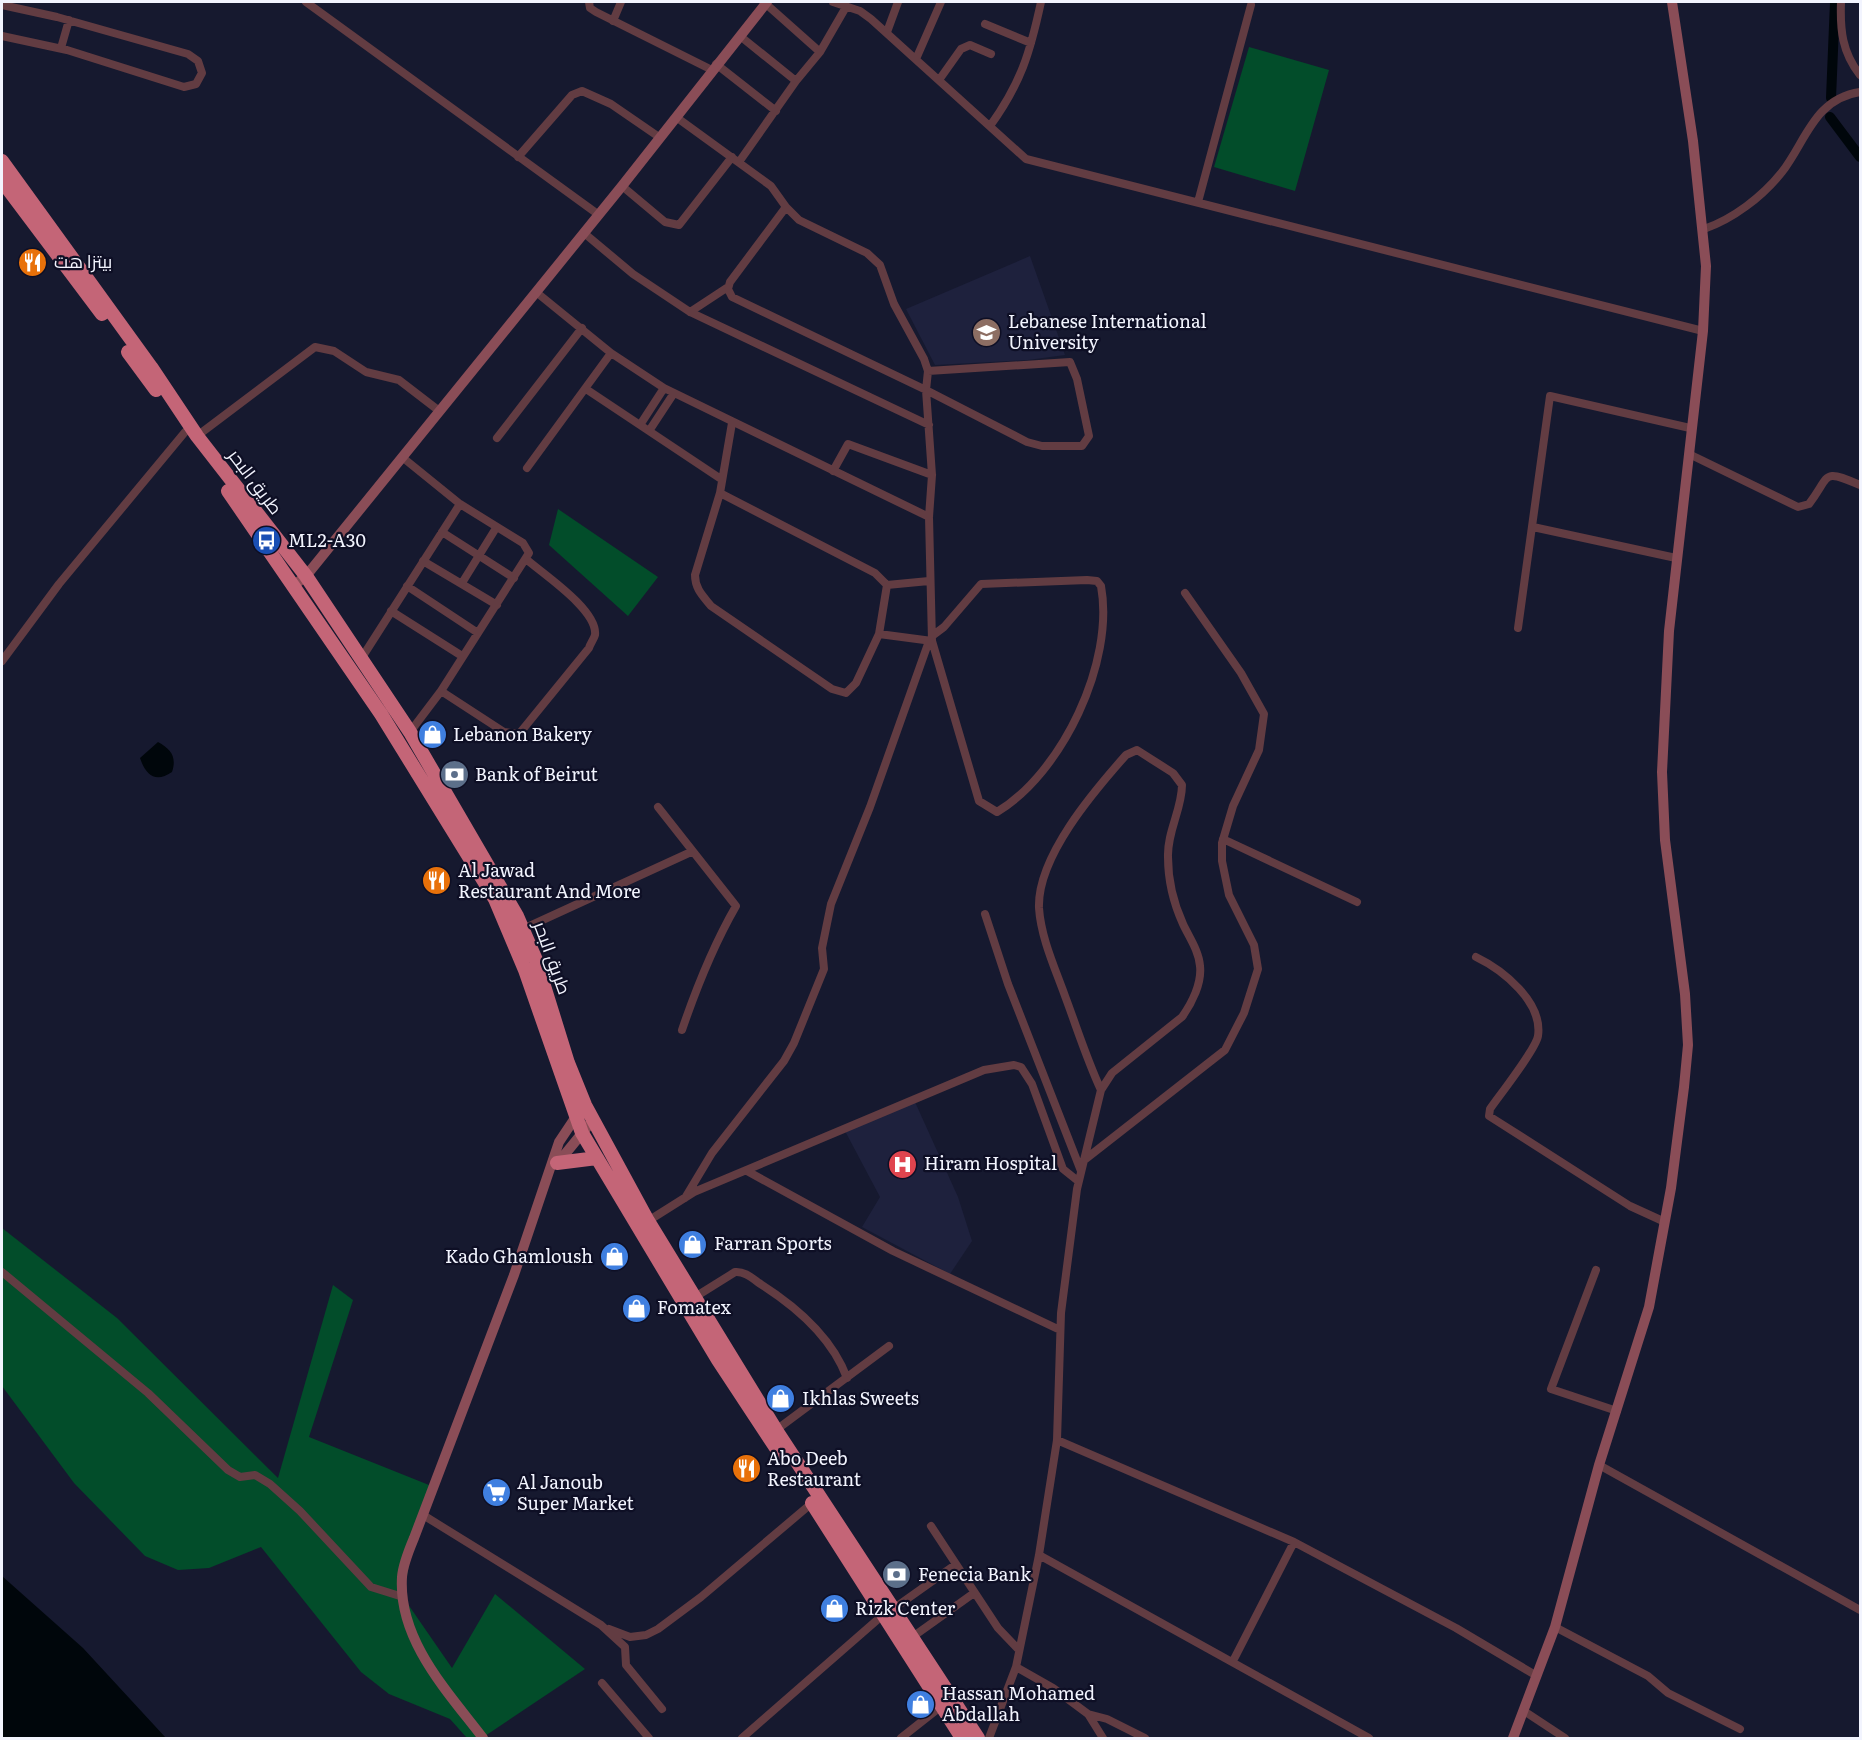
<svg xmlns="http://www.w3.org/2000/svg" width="1862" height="1740" font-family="Literata,Cairo,serif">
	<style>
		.built { fill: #1e213d }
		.green { fill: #024d2a }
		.water { fill: #00060b }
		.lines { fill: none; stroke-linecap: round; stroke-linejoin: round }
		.canal { stroke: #00060b; stroke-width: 10 }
		.street { stroke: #623c42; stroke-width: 8 }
		.secondary { stroke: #8a4d57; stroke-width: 10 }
		.highway { stroke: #c46577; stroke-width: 14 }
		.labels { text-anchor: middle; stroke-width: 4.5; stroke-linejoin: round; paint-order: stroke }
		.poi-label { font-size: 18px; fill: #f2f4fe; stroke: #0e0f25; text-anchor: start }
		.street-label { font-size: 18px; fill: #f2f4fe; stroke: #0e0f25 }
	</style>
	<rect width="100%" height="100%" fill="#16192f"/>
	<!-- built -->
	<path class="built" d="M1030,256L1065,355L1028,360L935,365L906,309Z
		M915,1102L958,1197L972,1241L950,1274L862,1227L880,1197L845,1131Z"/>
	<!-- green -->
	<path class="green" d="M1249,47L1329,70L1295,191L1214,167Z
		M558,509L658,577L628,616L549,545Z
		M2,1228L117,1318L278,1478L333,1285L353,1300L309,1437L434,1487L414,1538L403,1597L452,1668L495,1594L585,1669L482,1738H467L450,1719L389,1694L361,1672L261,1547L209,1568L178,1570L145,1556L74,1483L2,1386Z"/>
	<!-- water -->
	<path class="water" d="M158,742C171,749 177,757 172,772C156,783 146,776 140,758Z
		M2,1576L83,1648L166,1738H2Z"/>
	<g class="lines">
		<!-- canal -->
		<path class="canal" d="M1831,98L1835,2
			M1830,117L1860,157"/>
		<!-- street -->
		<path class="street" d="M306,2L599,215
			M589,2L590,8L596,12L712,70
			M833,2L860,11L871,19L1026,159L1703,331
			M1841,2C1840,30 1842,52 1860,75
			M766,4L820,52
			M2,5L57,17L188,54L198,61L202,73L196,84L184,87L67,50L2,36
			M613,21L621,2
			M985,24L1031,43
			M887,32L898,2
			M740,36L796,81
			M61,48L69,20
			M916,59L941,2
			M716,64L776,111
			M939,80L961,49L970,45L991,54
			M676,117L771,186L786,207L799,220L867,253L880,265L894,304L924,359L928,371L926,390L932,475L929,517L932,641L979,801L997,812C1062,773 1115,662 1101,586L1097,581L1087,580L981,584L944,627L932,636
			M990,126C1021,83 1030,53 1041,2
			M518,157L572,95L582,91L611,104L659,137
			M739,162L796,81L820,52L846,7
			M622,186L665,222L679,225L732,157
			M1198,202L1251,5
			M786,207L730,282L728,289L732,297L926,390L1027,442L1042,446H1082L1089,436L1077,379L1070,362L928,371
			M1704,229C1733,219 1762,197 1782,172C1806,141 1814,99 1860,92
			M584,233L633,274L690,312L929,425
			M536,292L611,353L664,388L929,517
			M690,312L728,287
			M586,389L721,479
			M732,423L720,493L695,575C695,589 703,596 711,606L832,689L846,693L856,683L879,634L887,585
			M640,425L664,388
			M649,431L674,393
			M197,436L315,347L334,351L366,372L399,380L438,410
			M497,438L582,328
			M1689,454L1798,507L1809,504C1831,475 1821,468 1860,485
			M402,457L460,504L523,543L529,553L441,691L410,732
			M527,468L611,353
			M833,471L848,444L932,475
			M720,493L875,573L887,585
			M1533,527L1676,558
			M442,532L514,578
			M423,561L497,605
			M462,583L496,528
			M887,585L929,581
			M407,586L478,633
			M391,611L462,656
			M1518,628L1550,396L1690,428
			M879,634L932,641
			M361,659L460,504
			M2,661L59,584L185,432
			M441,691L504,732L519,734L589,648C590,644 594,639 595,635C598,610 543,574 526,559
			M658,807L736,906C713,946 697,986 682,1030
			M1223,839L1357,902
			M985,914L1008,984L1081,1171
			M523,929L691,852
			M1476,957C1503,970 1543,1002 1538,1036C1536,1049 1499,1096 1490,1109L1489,1116L1630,1206L1665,1222
			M1083,1161L1225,1050L1244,1013L1258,969L1254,945L1229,895L1222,861V843L1233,806L1259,750L1264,714L1241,673L1185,593
			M747,1171L893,1251L1060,1330
			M685,1198L712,1153L784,1061L794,1043L824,969L822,948L831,904L870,807L929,641
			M648,1221L694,1192L984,1070L1014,1065L1021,1067L1032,1084L1063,1169L1078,1181
			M1596,1270L1551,1389L1617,1411
			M2,1272L148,1393L228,1470L240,1477L255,1475L270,1484L300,1511L371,1587L403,1597
			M695,1297L735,1272C744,1271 752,1278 759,1283C794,1305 832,1337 847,1378
			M776,1430L889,1346
			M1057,1440L1294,1542L1456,1628L1537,1676
			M1599,1465L1860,1610
			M423,1515L601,1625L625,1647L626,1665L662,1709
			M931,1526L998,1628L1019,1650
			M1039,1555L1369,1738
			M893,1609L955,1565
			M1555,1627L1648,1676L1668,1693L1740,1729
			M609,1629L630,1637L646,1635L658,1629L701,1597L812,1503
			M911,1638L974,1593
			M1233,1661L1294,1542
			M1016,1667L1053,1688L1088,1714L1107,1719L1145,1738
			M602,1683L649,1738
			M1524,1711L1565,1738
			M1088,1714L1103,1738
			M742,1738L884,1614
			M901,1738L944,1704
			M989,1738L1016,1667L1039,1555L1057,1440L1061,1313L1077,1189L1101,1090L1112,1073L1182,1017C1192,1003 1202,983 1200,966C1199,951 1189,937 1183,924C1173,902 1168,881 1168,857C1167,832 1182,809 1182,785L1173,773L1137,750L1126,755C1094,791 1037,857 1039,908C1041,938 1055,968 1065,996C1077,1028 1087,1060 1101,1090"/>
		<!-- secondary -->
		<path class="secondary" d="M293,586L306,576L622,186L767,2
			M557,1164L592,1121
			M483,1738C448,1692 398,1640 402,1577C403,1564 409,1550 414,1538L514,1275L559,1142L579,1112
			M1513,1738L1555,1627L1599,1465L1649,1307L1671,1188L1684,1087L1688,1045L1685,994L1665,840L1662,772L1669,631L1703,331L1706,266L1693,141L1672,2"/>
		<!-- highway -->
		<path class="highway" d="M2,161L151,367L197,436L306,576L410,732L517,916L536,960L568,1063L585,1105L648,1221L776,1430L978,1738
			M2,181L102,314
			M128,352L156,390
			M228,491L381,714L495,899L525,970L582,1133L718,1360L780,1454
			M557,1163L597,1158
			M812,1503L962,1738"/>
	</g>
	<!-- icons -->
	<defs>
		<symbol id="restaurant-disc" viewBox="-11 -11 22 22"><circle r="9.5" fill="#e8710a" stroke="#0e0f25"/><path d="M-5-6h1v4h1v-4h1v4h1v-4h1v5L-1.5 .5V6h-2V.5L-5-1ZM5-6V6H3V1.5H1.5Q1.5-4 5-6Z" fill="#fff"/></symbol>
		<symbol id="university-disc" viewBox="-11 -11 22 22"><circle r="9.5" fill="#8d6e63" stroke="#0e0f25"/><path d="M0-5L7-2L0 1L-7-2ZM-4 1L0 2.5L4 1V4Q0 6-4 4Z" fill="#fff"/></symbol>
		<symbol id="bus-disc" viewBox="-11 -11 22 22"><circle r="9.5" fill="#1a4fb4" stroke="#0e0f25"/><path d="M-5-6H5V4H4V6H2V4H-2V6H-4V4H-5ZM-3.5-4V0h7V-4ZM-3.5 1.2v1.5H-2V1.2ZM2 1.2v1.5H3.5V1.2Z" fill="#fff"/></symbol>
		<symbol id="shop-disc" viewBox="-11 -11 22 22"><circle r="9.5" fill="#3f7fe0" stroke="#0e0f25"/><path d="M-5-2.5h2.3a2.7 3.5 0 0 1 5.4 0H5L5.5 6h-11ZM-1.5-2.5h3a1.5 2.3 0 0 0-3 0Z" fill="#fff"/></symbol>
		<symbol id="bank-disc" viewBox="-11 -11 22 22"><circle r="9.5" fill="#5c6f8a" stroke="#0e0f25"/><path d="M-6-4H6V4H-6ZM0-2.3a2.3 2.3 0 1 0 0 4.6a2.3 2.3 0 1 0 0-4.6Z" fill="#fff"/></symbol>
		<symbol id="hospital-disc" viewBox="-11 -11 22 22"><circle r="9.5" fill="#e0444e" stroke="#0e0f25"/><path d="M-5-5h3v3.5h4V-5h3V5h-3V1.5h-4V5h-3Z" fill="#fff"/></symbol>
		<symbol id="supermarket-disc" viewBox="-11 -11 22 22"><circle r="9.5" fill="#3f7fe0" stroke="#0e0f25"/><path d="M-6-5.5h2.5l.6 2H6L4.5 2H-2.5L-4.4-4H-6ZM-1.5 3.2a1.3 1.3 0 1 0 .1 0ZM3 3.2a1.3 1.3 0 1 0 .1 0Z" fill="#fff"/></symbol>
	</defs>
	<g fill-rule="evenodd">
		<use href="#restaurant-disc" x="16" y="246" width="33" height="33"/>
		<use href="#university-disc" x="970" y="316" width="33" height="33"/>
		<use href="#bus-disc" x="250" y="524" width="33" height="33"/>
		<use href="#shop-disc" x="416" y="718" width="33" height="33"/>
		<use href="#bank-disc" x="438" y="758" width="33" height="33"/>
		<use href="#restaurant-disc" x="420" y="864" width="33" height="33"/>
		<use href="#hospital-disc" x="886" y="1148" width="33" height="33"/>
		<use href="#shop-disc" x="676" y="1228" width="33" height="33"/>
		<use href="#shop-disc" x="598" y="1240" width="33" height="33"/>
		<use href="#shop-disc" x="620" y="1292" width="33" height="33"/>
		<use href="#shop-disc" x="764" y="1382" width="33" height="33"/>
		<use href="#restaurant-disc" x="730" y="1452" width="33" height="33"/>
		<use href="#supermarket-disc" x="480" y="1476" width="33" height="33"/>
		<use href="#bank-disc" x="880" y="1558" width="33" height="33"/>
		<use href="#shop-disc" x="818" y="1592" width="33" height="33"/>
		<use href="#shop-disc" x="904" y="1688" width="33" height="33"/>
	</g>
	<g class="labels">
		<!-- poi labels -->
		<g class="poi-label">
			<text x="54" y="268">بيتزا هت</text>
			<text x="1008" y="328">Lebanese International<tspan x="1008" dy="21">University</tspan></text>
			<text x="288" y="547">ML2-A30</text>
			<text x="453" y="741">Lebanon Bakery</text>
			<text x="475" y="781">Bank of Beirut</text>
			<text x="458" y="877">Al Jawad<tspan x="458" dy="21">Restaurant And More</tspan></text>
			<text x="924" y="1170">Hiram Hospital</text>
			<text x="714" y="1250">Farran Sports</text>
			<text x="593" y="1263" text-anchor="end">Kado Ghamloush</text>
			<text x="657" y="1314">Fomatex</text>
			<text x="802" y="1405">Ikhlas Sweets</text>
			<text x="767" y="1465">Abo Deeb<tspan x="767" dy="21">Restaurant</tspan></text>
			<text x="517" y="1489">Al Janoub<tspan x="517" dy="21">Super Market</tspan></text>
			<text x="918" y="1581">Fenecia Bank</text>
			<text x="855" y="1615">Rizk Center</text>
			<text x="942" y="1700">Hassan Mohamed<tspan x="942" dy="21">Abdallah</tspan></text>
		</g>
		<!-- street labels -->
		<g class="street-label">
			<text transform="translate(255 482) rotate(53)" y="6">طريق البحر</text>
			<text transform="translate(552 958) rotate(70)" y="6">طريق البحر</text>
		</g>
	</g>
	<!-- border -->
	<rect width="1862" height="1740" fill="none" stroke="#f2f4fe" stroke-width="6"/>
</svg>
